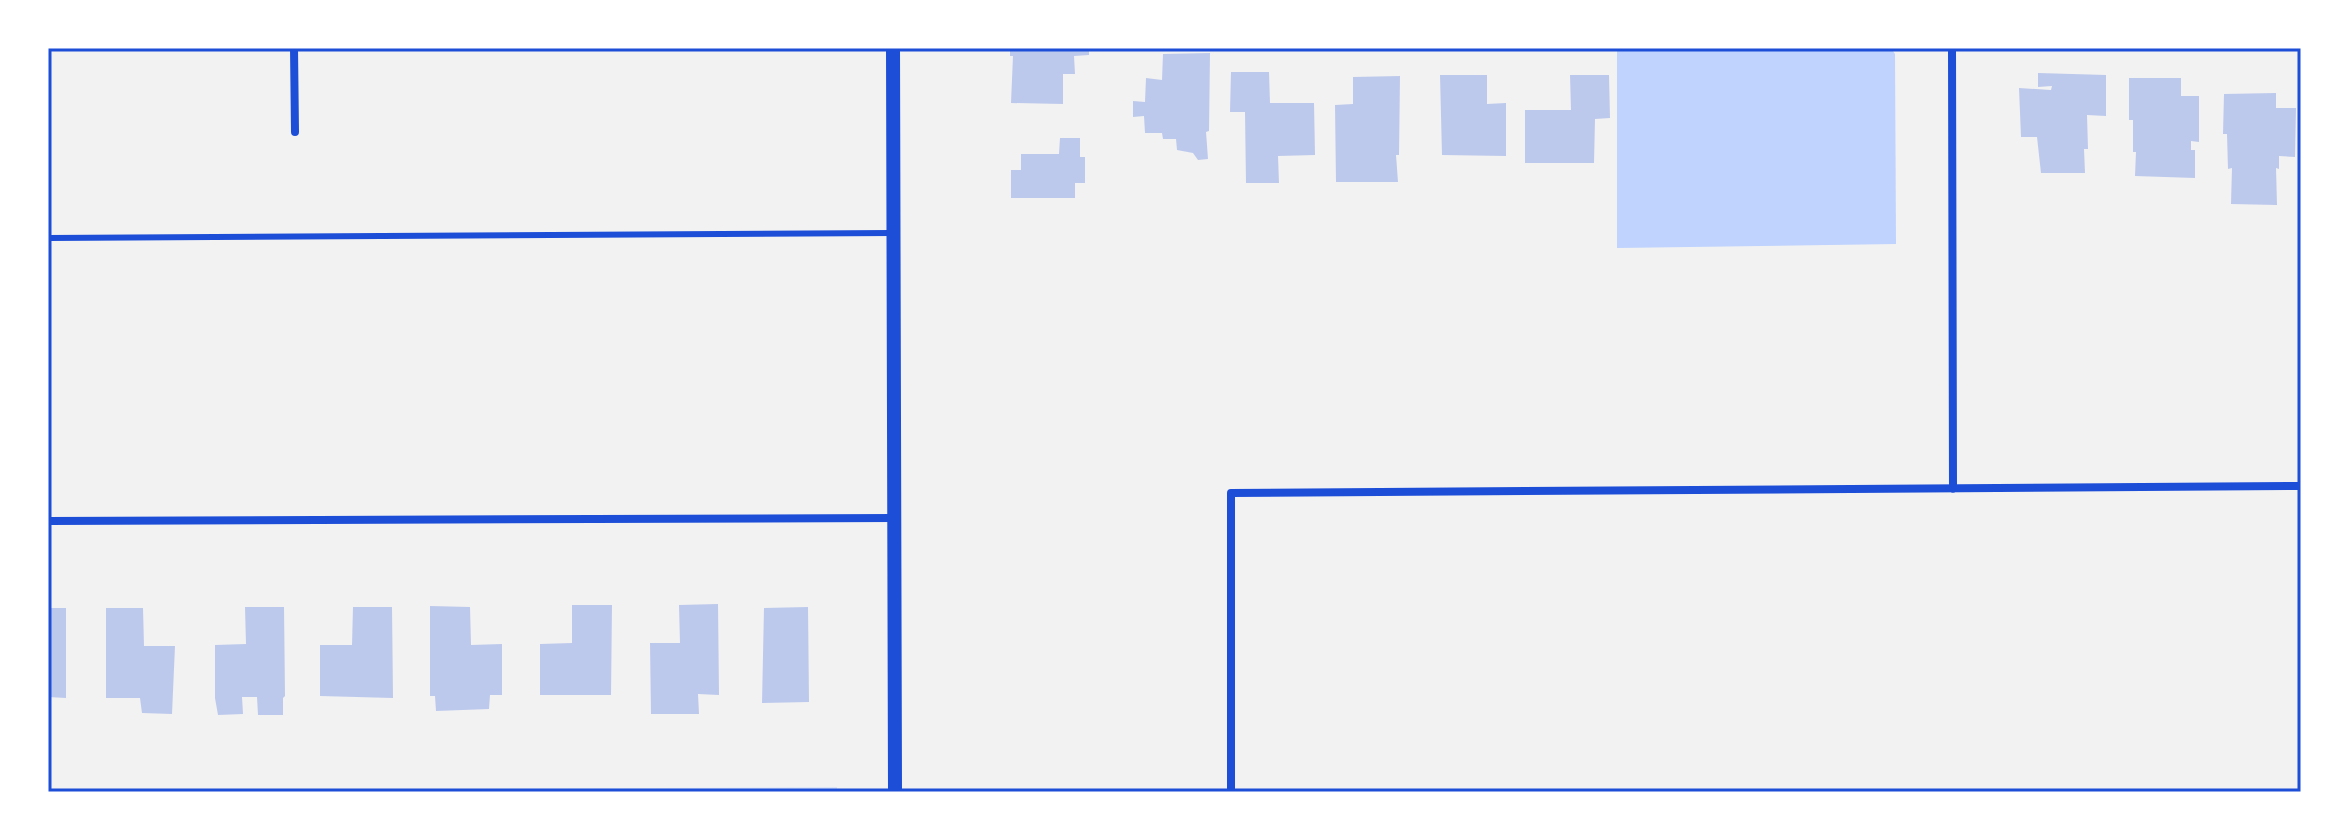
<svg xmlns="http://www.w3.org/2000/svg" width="2349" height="840" font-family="'Fira Sans',sans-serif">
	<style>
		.green { fill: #dbe4f7 }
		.water { fill: #bfd3fe }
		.building { fill: #bdc9ec }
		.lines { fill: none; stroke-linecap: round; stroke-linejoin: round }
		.service { stroke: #1d4ed8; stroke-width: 6 }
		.minor { stroke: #1d4ed8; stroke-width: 8 }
		.tertiary { stroke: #1d4ed8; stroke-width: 14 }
		.neatline { fill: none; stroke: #1d4ed8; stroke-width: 3 }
	</style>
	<rect width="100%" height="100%" fill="#f2f2f2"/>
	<!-- green -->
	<path class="green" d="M837,787V792L68,791Z"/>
	<!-- water -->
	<path class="water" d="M1617,48H1891L1895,54L1896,244L1617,248Z"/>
	<!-- building -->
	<path class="building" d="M1010,48H1089V55L1074,56L1075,74H1063V104L1011,103L1013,56H1010Z
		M1210,53L1209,131L1206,132L1208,159L1198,160L1193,153L1177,150L1176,139H1163L1162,133H1145L1144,116L1133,117V101L1145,102L1146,78L1162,80L1163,54Z
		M1231,72H1269L1270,103H1314L1315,155L1278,156L1279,183H1246L1245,112H1230Z
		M2038,73L2106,75V116L2087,115L2088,149H2084L2085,173H2041L2037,137H2021L2019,88L2051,90L2052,86L2038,87Z
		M1440,75H1487V104L1506,103V156L1442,155Z
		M1570,75H1609L1610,118L1595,119L1594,163H1525V110H1571Z
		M1400,76L1399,155H1396L1398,182H1336L1335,105L1353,104V77Z
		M2129,78H2181V96H2199V142L2191,141V150H2195V178L2135,176L2136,152H2133V120H2129Z
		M2276,93V108H2296L2295,157L2279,156V169L2276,168L2277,205L2231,204L2232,168L2228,169L2227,134H2223L2224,94Z
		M1060,138H1080V157H1085V183H1075V198H1011V170H1021V154H1059Z
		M718,604L719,695L698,694L699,714H651L650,643H680L679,605Z
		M572,605H612L611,695H540V644L572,643Z
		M430,606L470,607L471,645L502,644V695H490L489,709L436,711L435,696H430Z
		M245,607H284L285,696L283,698V715H258L257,697H242L243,714L218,715L215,698V645L246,644Z
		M353,607H392L393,698L320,696V645H352Z
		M808,607L809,702L762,703L764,608Z
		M48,608H66V698L48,697Z
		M106,608H143L144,646H175L172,714L142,713L140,698H106Z"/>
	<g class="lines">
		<!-- service -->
		<path class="service" d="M48,238L892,233"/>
		<!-- minor -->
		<path class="minor" d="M294,48L295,132
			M1952,48L1953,489
			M48,521L894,518
			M1231,792V493L2301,486"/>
		<!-- tertiary -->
		<path class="tertiary" d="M893,48L895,792"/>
	</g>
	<!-- border -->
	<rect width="2349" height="840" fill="none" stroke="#ffffff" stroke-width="100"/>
	<rect x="50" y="50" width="2249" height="740" class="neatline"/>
</svg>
